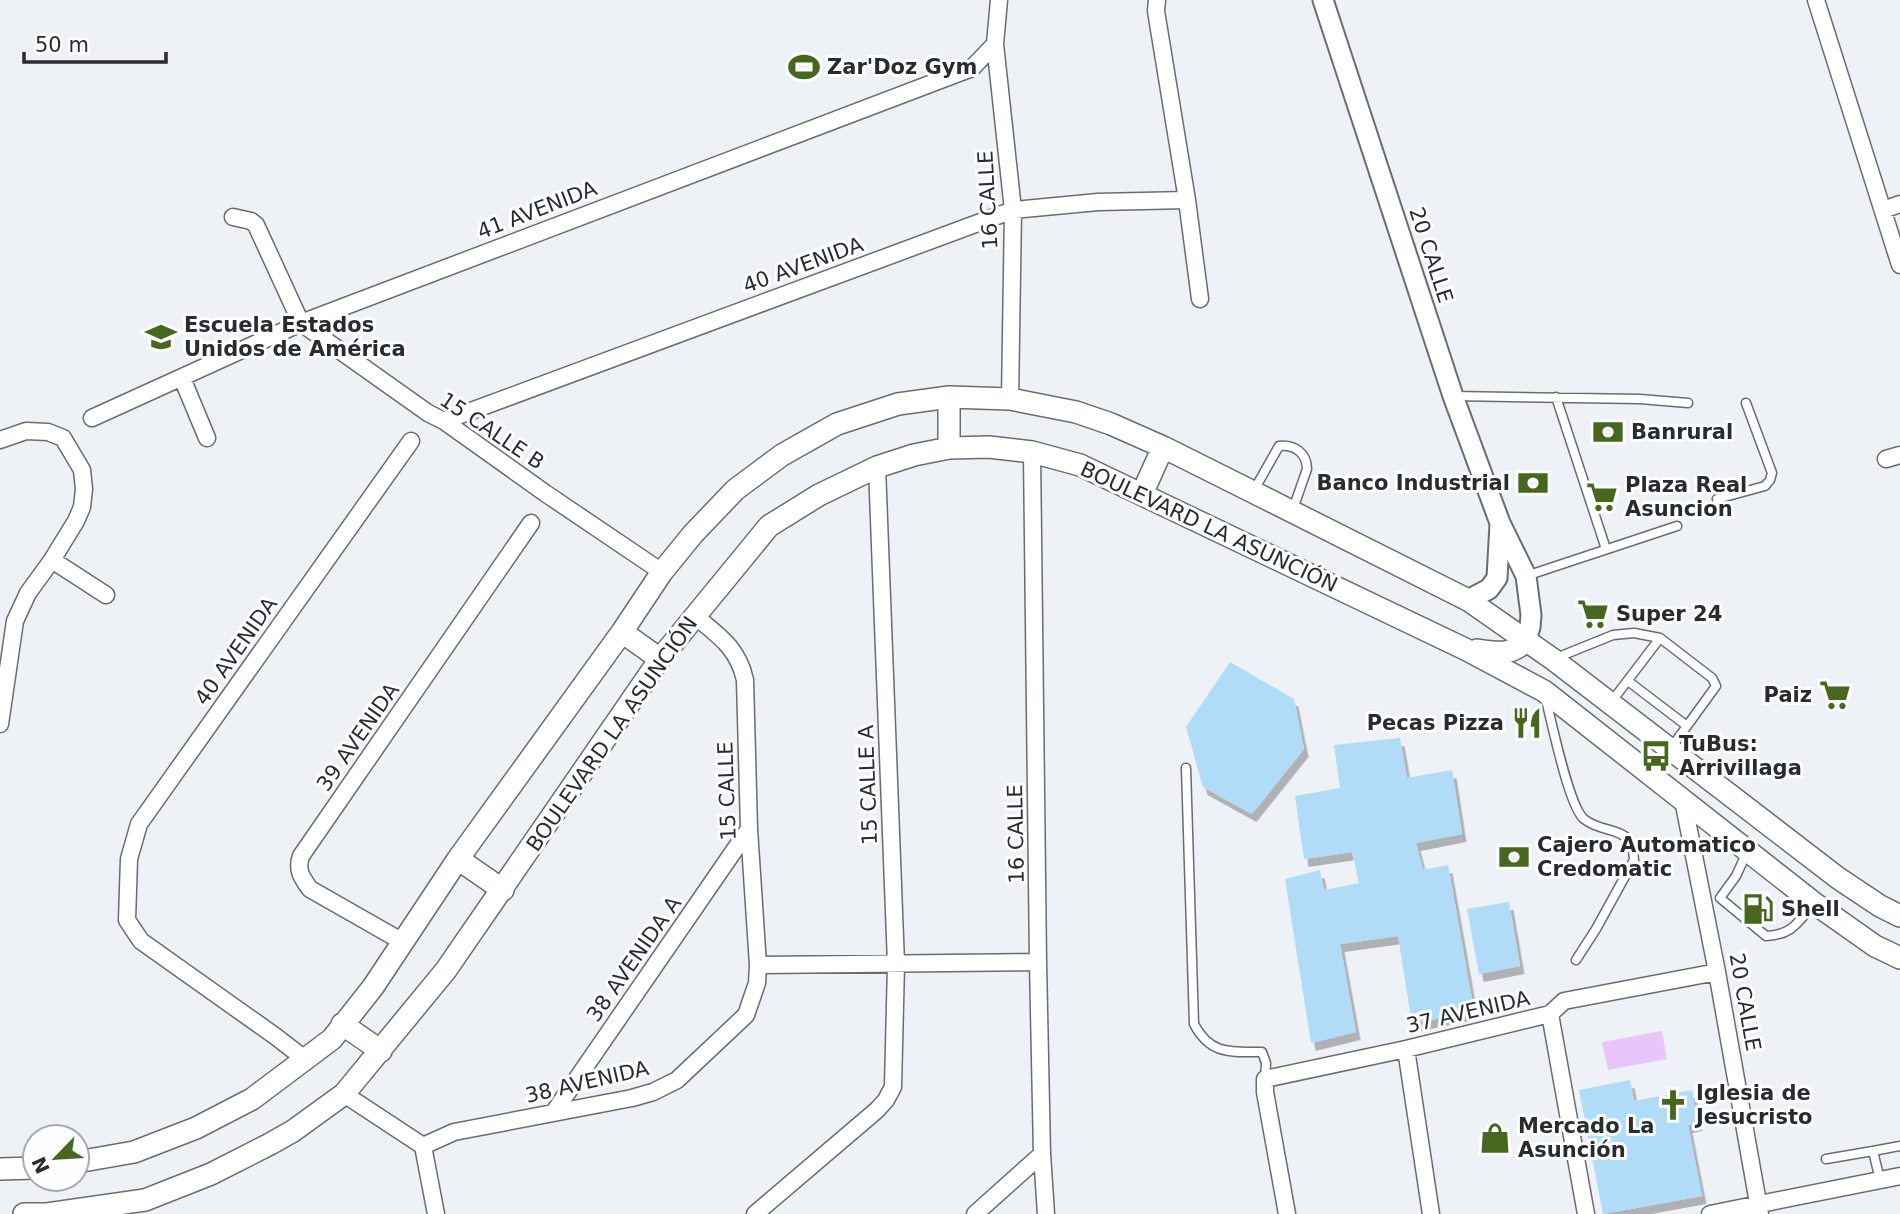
<svg xmlns="http://www.w3.org/2000/svg" width="1900" height="1214" font-family="'DejaVu Sans',sans-serif">
	<style>
		.green { fill: #eac5fb }
		.building { fill: #b1dcf7; filter: url(#shadow) }
		.lines { fill: none; stroke-linecap: round; stroke-linejoin: round }
		.service-casing { stroke: #696c70; stroke-width: 11 }
		.minor-casing { stroke: #696c70; stroke-width: 19 }
		.tertiary-casing { stroke: #696c70; stroke-width: 23 }
		.secondary-casing { stroke: #696c70; stroke-width: 24 }
		.service { stroke: #fff; stroke-width: 8 }
		.minor { stroke: #fff; stroke-width: 16 }
		.tertiary { stroke: #fff; stroke-width: 19 }
		.secondary { stroke: #fff; stroke-width: 21 }
		.labels { text-anchor: middle; stroke-width: 6; stroke-linejoin: round; paint-order: stroke }
		.poi-label { font-size: 21px; font-weight: bold; fill: #2a2b2d; stroke: #fdfeff; text-anchor: start }
		.street-label { font-size: 21px; fill: #2a2b2d; stroke: #fdfeff }
	</style>
	<defs>
		<filter id="shadow"><feDropShadow dx="4.5" dy="8" stdDeviation="0" flood-color="#0004"/></filter>
	</defs>
	<rect width="100%" height="100%" fill="#eef1f6"/>
	<!-- green -->
	<path class="green" d="M1662,1031L1667,1059L1608,1070L1602,1042Z"/>
	<!-- building -->
	<path class="building" d="M1230,662L1294,699L1304,749L1252,814L1203,787L1186,727Z
		M1400,738L1407,778L1452,770L1462,834L1416,843L1423,870L1448,865L1474,1011L1412,1024L1398,936L1340,944L1356,1032L1311,1043L1285,879L1320,870L1324,890L1359,883L1352,852L1304,859L1295,796L1340,788L1334,745Z
		M1509,902L1520,966L1479,974L1467,909Z
		M1630,1080L1634,1101L1692,1090L1698,1123L1688,1125L1702,1196L1603,1214L1579,1090Z"/>
	<g class="lines">
		<defs>
			<path id="service" d="M1453,396L1640,399L1688,403
				M1556,397L1606,549
				M1253,492L1279,446C1294,444 1307,453 1307,469L1293,509
				M1717,499L1765,486L1770,480L1772,473L1746,403
				M1526,576L1677,526
				M1556,658L1613,635L1634,633L1660,638
				M1628,681L1687,726
				M1546,700C1552,723 1569,807 1584,819C1605,836 1633,823 1634,860L1596,929L1576,960
				M1612,701L1660,638L1712,678L1716,686L1671,748
				M1186,768L1194,1024C1210,1055 1231,1052 1262,1052L1266,1063L1265,1079
				M1747,852L1736,876L1720,898L1766,936C1792,935 1797,923 1813,905
				M1826,1159L1873,1151
				M1880,1180L1873,1151L1900,1146"/>
			<path id="minor" d="M999,0L995,44L1013,210L1010,399
				M1157,0L1156,11L1187,200L1200,299
				M1816,0L1900,265
				M1883,210L1900,204
				M233,217L251,221L256,225L301,323L428,413L444,421L545,493L662,572
				M182,378L207,438
				M92,418L301,323L972,68L995,44
				M444,421L1013,210L1098,202L1187,200
				M0,440L26,431L48,432L63,438L82,470L84,489L82,507L76,521L52,560L28,593L15,621L0,724
				M1032,452L1038,962L1042,1154L1046,1214
				M1886,459L1900,455
				M52,560L106,595
				M1683,800L1717,972L1760,1214
				M403,942L310,889C302,878 296,870 301,856L531,523
				M758,965L1038,962
				M1550,1014L1586,1214
				M1406,1049L1431,1214
				M306,1060L275,1036L141,941L127,920L129,859L139,824L411,441
				M344,1094L423,1146L436,1214
				M554,1112L749,829
				M423,1146L454,1132L632,1098L653,1092L677,1080L746,1015L757,983L758,965L749,829L745,680C738,648 719,636 695,616
				M755,1214L877,1110L886,1100L893,1087L896,964L877,467
				M975,1214L1042,1154
				M1287,1214L1265,1092V1079L1406,1049L1550,1014L1564,1001L1717,972
				M1710,1214L1900,1176"/>
			<path id="tertiary" d="M1323,0L1453,396L1500,523L1526,576L1531,615L1530,627L1526,640
				M1468,600L1489,589L1497,578L1500,524"/>
			<path id="secondary" d="M949,397V448
				M1142,494L1163,447
				M622,632L660,659
				M1477,650C1496,653 1513,656 1526,640
				M458,859L503,890
				M342,1024L381,1051
				M77,1162L134,1152L196,1128L252,1099L332,1039L373,987L458,859L622,632L662,572L693,534L735,490L782,455L837,424L898,404L949,397L1010,399L1076,412L1111,424L1163,447L1253,492L1468,600L1554,660L1838,878L1880,906L1900,916
				M0,1169L35,1168
				M24,1214H47L145,1200L211,1174L270,1144L293,1131L344,1094L446,970L660,659L769,526L819,495L877,467L914,455L949,448L989,447L1032,452L1080,465L1465,649L1544,691L1814,903L1875,946L1900,958"/>
		</defs>
		<!-- service casing -->
		<use href="#service" class="service-casing"/>
		<!-- minor casing -->
		<use href="#minor" class="minor-casing"/>
		<!-- tertiary casing -->
		<use href="#tertiary" class="tertiary-casing"/>
		<!-- secondary casing -->
		<use href="#secondary" class="secondary-casing"/>
		<!-- service -->
		<use href="#service" class="service"/>
		<!-- minor -->
		<use href="#minor" class="minor"/>
		<!-- tertiary -->
		<use href="#tertiary" class="tertiary"/>
		<!-- secondary -->
		<use href="#secondary" class="secondary"/>
	</g>
	<!-- icons -->
	<defs>
		<symbol id="stadium-bare" viewBox="-9 -9 18 18"><path d="M0-5a6.5 5 0 1 0 0 10a6.5 5 0 1 0 0-10ZM-3.5-1.8h7v3.6h-7Z" fill="#46671d" stroke="#fdfeff" stroke-width="2.5" paint-order="stroke"/></symbol>
		<symbol id="school-bare" viewBox="-9 -9 18 18"><path d="M0-5L7-2L0 1L-7-2ZM-4 1L0 2.5L4 1V4Q0 6-4 4Z" fill="#46671d" stroke="#fdfeff" stroke-width="2.5" paint-order="stroke"/></symbol>
		<symbol id="bank-bare" viewBox="-9 -9 18 18"><path d="M-6-4H6V4H-6ZM0-2.3a2.3 2.3 0 1 0 0 4.6a2.3 2.3 0 1 0 0-4.6Z" fill="#46671d" stroke="#fdfeff" stroke-width="2.5" paint-order="stroke"/></symbol>
		<symbol id="supermarket-bare" viewBox="-9 -9 18 18"><path d="M-6-5.5h2.5l.6 2H6L4.5 2H-2.5L-4.4-4H-6ZM-1.5 3.2a1.3 1.3 0 1 0 .1 0ZM3 3.2a1.3 1.3 0 1 0 .1 0Z" fill="#46671d" stroke="#fdfeff" stroke-width="2.5" paint-order="stroke"/></symbol>
		<symbol id="restaurant-bare" viewBox="-9 -9 18 18"><path d="M-5-6h1v4h1v-4h1v4h1v-4h1v5L-1.5 .5V6h-2V.5L-5-1ZM5-6V6H3V1.5H1.5Q1.5-4 5-6Z" fill="#46671d" stroke="#fdfeff" stroke-width="2.5" paint-order="stroke"/></symbol>
		<symbol id="bus-bare" viewBox="-9 -9 18 18"><path d="M-5-6H5V4H4V6H2V4H-2V6H-4V4H-5ZM-3.5-4V0h7V-4ZM-3.5 1.2v1.5H-2V1.2ZM2 1.2v1.5H3.5V1.2Z" fill="#46671d" stroke="#fdfeff" stroke-width="2.5" paint-order="stroke"/></symbol>
		<symbol id="fuel-bare" viewBox="-9 -9 18 18"><path d="M-5.5-6h7V0h2V4h1.3V-2.5L3-4.5l.8-.8L6-3V5H2.5V1h-1V6h-7ZM-4.2-4.7v3.2H.2V-4.7Z" fill="#46671d" stroke="#fdfeff" stroke-width="2.5" paint-order="stroke"/></symbol>
		<symbol id="church-bare" viewBox="-9 -9 18 18"><path d="M-1.2-6h2.4v3.5h3.3v2.4h-3.3V6h-2.4V-.1h-3.3v-2.4h3.3Z" fill="#46671d" stroke="#fdfeff" stroke-width="2.5" paint-order="stroke"/></symbol>
		<symbol id="shop-bare" viewBox="-9 -9 18 18"><path d="M-5-2.5h2.3a2.7 3.5 0 0 1 5.4 0H5L5.5 6h-11ZM-1.5-2.5h3a1.5 2.3 0 0 0-3 0Z" fill="#46671d" stroke="#fdfeff" stroke-width="2.5" paint-order="stroke"/></symbol>
	</defs>
	<g fill-rule="evenodd">
		<use href="#stadium-bare" x="782" y="45" width="44" height="44"/>
		<use href="#school-bare" x="139" y="315" width="44" height="44"/>
		<use href="#bank-bare" x="1586" y="410" width="44" height="44"/>
		<use href="#bank-bare" x="1511" y="461" width="44" height="44"/>
		<use href="#supermarket-bare" x="1580" y="475" width="44" height="44"/>
		<use href="#supermarket-bare" x="1571" y="592" width="44" height="44"/>
		<use href="#supermarket-bare" x="1813" y="673" width="44" height="44"/>
		<use href="#restaurant-bare" x="1505" y="701" width="44" height="44"/>
		<use href="#bus-bare" x="1634" y="734" width="44" height="44"/>
		<use href="#bank-bare" x="1492" y="835" width="44" height="44"/>
		<use href="#fuel-bare" x="1736" y="887" width="44" height="44"/>
		<use href="#church-bare" x="1651" y="1083" width="44" height="44"/>
		<use href="#shop-bare" x="1473" y="1116" width="44" height="44"/>
	</g>
	<g class="labels">
		<!-- poi labels -->
		<g class="poi-label">
			<text x="827" y="74">Zar'Doz Gym</text>
			<text x="184" y="332">Escuela Estados<tspan x="184" dy="24">Unidos de América</tspan></text>
			<text x="1631" y="439">Banrural</text>
			<text x="1510" y="490" text-anchor="end">Banco Industrial</text>
			<text x="1625" y="492">Plaza Real<tspan x="1625" dy="24">Asuncion</tspan></text>
			<text x="1616" y="621">Super 24</text>
			<text x="1812" y="702" text-anchor="end">Paiz</text>
			<text x="1504" y="730" text-anchor="end">Pecas Pizza</text>
			<text x="1679" y="751">TuBus:<tspan x="1679" dy="24">Arrivillaga</tspan></text>
			<text x="1537" y="852">Cajero Automatico<tspan x="1537" dy="24">Credomatic</tspan></text>
			<text x="1781" y="916">Shell</text>
			<text x="1696" y="1100">Iglesia de<tspan x="1696" dy="24">Jesucristo</tspan></text>
			<text x="1518" y="1133">Mercado La<tspan x="1518" dy="24">Asunción</tspan></text>
		</g>
		<!-- street labels -->
		<g class="street-label">
			<text transform="translate(988 200) rotate(-93)" y="7">16 CALLE</text>
			<text transform="translate(537 210) rotate(-21)" y="7">41 AVENIDA</text>
			<text transform="translate(1431 255) rotate(72)" y="7">20 CALLE</text>
			<text transform="translate(803 265) rotate(-20)" y="7">40 AVENIDA</text>
			<text transform="translate(492 431) rotate(34)" y="7">15 CALLE B</text>
			<text transform="translate(1209 527) rotate(25)" y="7">BOULEVARD LA ASUNCIÓN</text>
			<text transform="translate(236 651) rotate(-55)" y="7">40 AVENIDA</text>
			<text transform="translate(612 734) rotate(-55)" y="7">BOULEVARD LA ASUNCIÓN</text>
			<text transform="translate(358 737) rotate(-55)" y="7">39 AVENIDA</text>
			<text transform="translate(868 785) rotate(-92)" y="7">15 CALLE A</text>
			<text transform="translate(727 791) rotate(-92)" y="7">15 CALLE</text>
			<text transform="translate(1016 834) rotate(-91)" y="7">16 CALLE</text>
			<text transform="translate(634 959) rotate(-55)" y="7">38 AVENIDA A</text>
			<text transform="translate(1745 1002) rotate(80)" y="7">20 CALLE</text>
			<text transform="translate(1468 1012) rotate(-13)" y="7">37 AVENIDA</text>
			<text transform="translate(587 1082) rotate(-13)" y="7">38 AVENIDA</text>
		</g>
	</g>
	<!-- north arrow -->
	<g transform="translate(56 1158) rotate(245)"><circle r="33" fill="#fdfeff" stroke="#a9aaab" stroke-width="2"/>
	<path d="M0-5L12 26L0 18L-12 26Z" fill="#46671d"/>
	<text y="-10" font-size="19" font-weight="bold" text-anchor="middle" fill="#2a2b2d">N</text>
	</g>
	<!-- scale -->
	<path d="M24 52v10h142v-10" fill="none" stroke="#2a2b2d" stroke-width="3.5"/>
	<text x="35" y="52" font-size="21" fill="#2a2b2d" stroke="#fdfeff" stroke-width="5" paint-order="stroke">50 m</text>
</svg>
